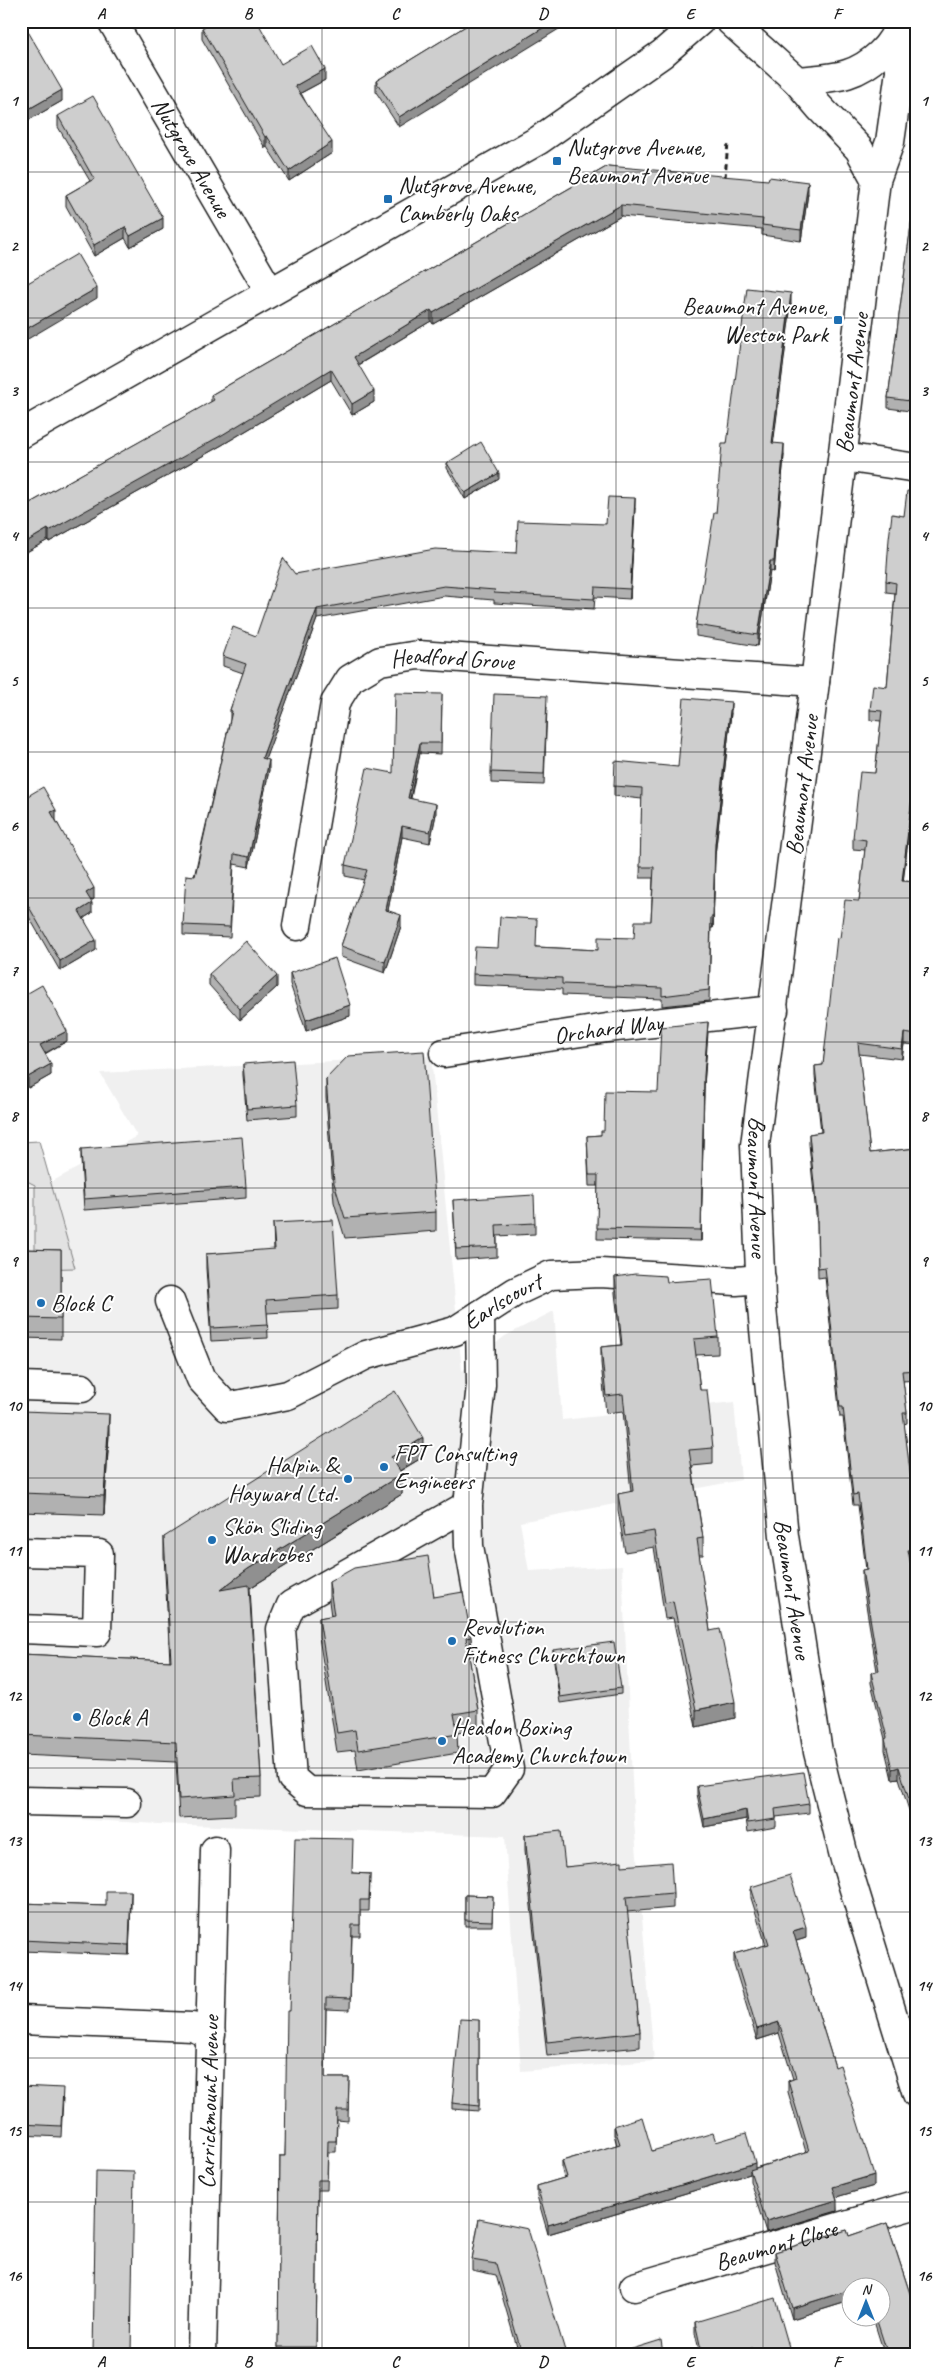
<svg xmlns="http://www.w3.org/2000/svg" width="938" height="2375" font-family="Caveat,sans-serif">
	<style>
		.built { fill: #f0f0f0 }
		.green { fill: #e2e2e2; stroke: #7f7f7f }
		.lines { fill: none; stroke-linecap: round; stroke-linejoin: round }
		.minor-casing { stroke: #1c1c1c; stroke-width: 31 }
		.major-casing { stroke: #1c1c1c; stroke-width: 31 }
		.path { stroke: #1c1c1c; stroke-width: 3; stroke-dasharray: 5 4; stroke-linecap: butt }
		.minor { stroke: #fff; stroke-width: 28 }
		.major { stroke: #fff; stroke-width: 28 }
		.wall { fill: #b1b1b1; stroke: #1c1c1c }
		.shaded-wall { fill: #909090; stroke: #1c1c1c }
		.building { fill: #cecece; stroke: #1c1c1c }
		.grid { fill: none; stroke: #1c1c1c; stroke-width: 1; stroke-opacity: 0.55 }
		.poi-dot { fill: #1f6fb2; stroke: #fff; stroke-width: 2 }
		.labels { text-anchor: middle; stroke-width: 4; stroke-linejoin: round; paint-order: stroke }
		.poi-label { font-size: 24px; fill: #1c1c1c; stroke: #fff; text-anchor: start }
		.street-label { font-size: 24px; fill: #1c1c1c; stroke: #fff }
		.neatline { fill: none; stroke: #1c1c1c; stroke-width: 2 }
		.grid-label { font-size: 16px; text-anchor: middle; font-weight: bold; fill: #1c1c1c }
	</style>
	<rect width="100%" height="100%" fill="#fff"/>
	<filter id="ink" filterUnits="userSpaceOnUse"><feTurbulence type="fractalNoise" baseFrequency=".02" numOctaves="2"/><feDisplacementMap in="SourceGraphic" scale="10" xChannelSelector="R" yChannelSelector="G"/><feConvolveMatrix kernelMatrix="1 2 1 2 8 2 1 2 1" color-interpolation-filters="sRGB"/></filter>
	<g filter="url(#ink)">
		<!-- built -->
		<path class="built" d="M431,1056L462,1371L505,1336L554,1311L562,1420L734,1402L741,1480L520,1522L529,1571L622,1566L634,1821L654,2061L521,2071L505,1836L159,1824L21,1816V1142L39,1141L51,1182L137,1136L100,1073Z"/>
		<!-- green -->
		<path class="green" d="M39,1141L75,1268L35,1269V1185L27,1181H21V1142Z"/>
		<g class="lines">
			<defs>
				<g id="minor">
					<path id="s1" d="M112,21L270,292"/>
					<path id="s2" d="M898,30L900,71L890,142L876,180L815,682L755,1145L761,1298L784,1536L818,1752L845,1860L917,2094"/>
					<path d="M797,81L819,107L859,149L876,180"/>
					<path d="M843,457L917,468"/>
					<path id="s3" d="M297,926L335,703L350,679L380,661L418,655L815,682"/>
					<path id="s4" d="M444,1053L607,1028L774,1010"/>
					<path id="s5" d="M170,1301L201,1379L227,1407L288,1395L366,1355L455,1331L515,1292L551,1275L600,1273L736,1281L761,1279"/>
					<path d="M21,1386L82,1388"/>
					<path d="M468,1505L291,1605L281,1629L292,1778L307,1791L492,1793L509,1769L469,1546L468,1505L481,1385L480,1315"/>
					<path d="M21,1552L99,1554L97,1632L21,1629"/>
					<path d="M21,1801L127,1803"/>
					<path d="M21,2020L192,2027L211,2034"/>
					<path id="s6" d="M634,2287L917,2204"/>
					<path id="s7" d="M202,2354L215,1850"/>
				</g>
				<path id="major" d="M730,21L797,81C814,79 831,79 847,74C869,67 896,45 899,21
					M21,434L539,140L662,54L700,21"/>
			</defs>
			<!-- minor casing -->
			<use href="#minor" class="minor-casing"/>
			<!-- major casing -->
			<use href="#major" class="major-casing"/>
			<!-- path -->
			<path class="path" d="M725,177L728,143"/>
			<!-- minor -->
			<use href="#minor" class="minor"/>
			<!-- major -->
			<use href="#major" class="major"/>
		</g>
		<!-- wall -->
		<path class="wall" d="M21,21L62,101L27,121L21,111Z
			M474,21L399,127L376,92V81Z
			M202,28L281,64L325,80L301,93L332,153L289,181L267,147L265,148L202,39Z
			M58,116L163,229L130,247L125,238L94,256L66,206V195L90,181L58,127Z
			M608,166L808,193L801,241L762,235V229L621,216L433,324L431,321L358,365L374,402L352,415L331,380L222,445L49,542L48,540L21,555V508L211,402V395Z
			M917,180V412L888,408V398Z
			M791,304L773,443L784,455L774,572L770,571L758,646L696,636V625L716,513L727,444Z
			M447,463L499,479L465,499L447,468Z
			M917,492V765L903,881L917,882V1045L904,1044L902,1059L859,1054L870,1153L917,1148V1278H914L917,1301V1380L903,1381L907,1413V1423L904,1424L913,1497H917V1560L910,1561L917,1598L916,1833L899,1778L892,1779L885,1750V1739L871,1683V1673L877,1671L862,1581V1570H866L858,1505H853L843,1417H840L825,1277L818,1278L817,1224L809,1144V1134L821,1132L815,1076V1066L823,1065L840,938L859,901L865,850L853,849V838L875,773L881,721L870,720V710L887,687L895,593L886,592V581L904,516Z
			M635,508L630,599L595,597L594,609L494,603V600L444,596L317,619L265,759L269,770L249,867L234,864L230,937L183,935V925L230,720V710L243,673L223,666V656L256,636L295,574L516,553L606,524Z
			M442,694L441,754L420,753L411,798L436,814L430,843L402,837L388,910L401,926L385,973L341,957V946L364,880L345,876V865L393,773Z
			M547,707L544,785L491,783V772Z
			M731,713L715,855L713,928H711L709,1001L662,1006V999L562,995V989L473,985V974L498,948L536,947L598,950L634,938L651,921L653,878H640L642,799L614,796V786L678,767Z
			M21,800L56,820L94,899L90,901L92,913L84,918L96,950L60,971L21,903Z
			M290,973L350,1016L306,1031L290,984Z
			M209,974L277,987L240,1020L209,985Z
			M21,997L67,1041L45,1054L51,1075L28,1088L21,1076Z
			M708,1033L704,1086L701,1241L597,1239L598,1186H589L587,1136L601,1135L604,1131L658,1092Z
			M243,1064L297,1105V1116L247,1120L243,1075Z
			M326,1079L436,1212V1231L345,1238L334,1202L326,1098Z
			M81,1149L246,1187V1198L84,1210L81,1160Z
			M453,1200L535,1223V1234L497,1236V1257L456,1260Z
			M273,1223L338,1295V1309L267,1313L268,1338L211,1341L206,1268V1254L274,1250Z
			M21,1249L61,1250V1339L21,1338Z
			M615,1277L667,1282L718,1337V1354L696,1355L700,1390L713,1448V1464L692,1466L703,1538V1555H699L710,1631L735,1718L696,1727L673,1618L665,1619L654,1547L625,1552L618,1510V1494L631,1492L623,1411L606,1413L601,1363V1347L621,1345L615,1293Z
			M21,1411L109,1434L104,1515L21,1512Z
			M423,1457L400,1471L402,1494L250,1588L261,1778V1797L235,1798V1815L179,1818L176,1762L21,1755V1654L170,1661L164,1556V1537Z
			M329,1582L434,1597L471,1637V1656L469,1657L478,1710V1729L457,1733L458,1753L358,1770L355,1750L337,1752L319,1637V1618L331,1616L329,1601Z
			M553,1650L621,1688V1694L560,1703L553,1655Z
			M697,1786L809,1804V1813L776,1817V1827L748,1832L746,1819L704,1827L697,1794Z
			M525,1835L565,1867L622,1866L673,1893V1908L627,1912L640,2032V2047L547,2056L525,1850Z
			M352,1873L370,1874L369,1911H360V1936H352L350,2010L326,2009L325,2078H349L348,2121L337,2120L336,2152H328L327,2190H318L316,2354H278L280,2156H285L290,2011Z
			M751,1887L806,1938L796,1941L835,2067L874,2186L836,2197L837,2211L766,2232L750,2181V2174L548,2234L537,2196V2186L564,2178L562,2170V2161L617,2145L614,2135V2126L652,2151L716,2142L755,2168L806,2152L788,2092V2081L793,2079L779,2033L757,2040L734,1965V1954L766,1945L751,1898Z
			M465,1895L493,1896L492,1926H465Z
			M131,1902L129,1955L21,1951V1903L106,1906Z
			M479,2020V2111L452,2109V2103Z
			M21,2086L63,2098L61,2137L21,2135Z
			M479,2219L566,2354H519L496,2275L472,2270V2260Z
			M887,2223L917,2315V2354H880L884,2353L873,2318H880V2288H850V2301L792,2319L775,2262V2252L847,2230L849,2236Z
			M695,2322L791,2354H700L695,2333Z"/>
		<!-- shaded-wall -->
		<path class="shaded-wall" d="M554,21H572L399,127V117Z
			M325,69V80L295,96V86Z
			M62,90V101L27,121V110Z
			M267,136V147L265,148V137Z
			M332,142V153L289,181V171Z
			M808,182V193L801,241V230Z
			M621,205V216L433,324V313Z
			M163,218V229L130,247V236Z
			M125,227V238L94,256V245Z
			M97,288V298L21,343V332Z
			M791,293V304L772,454V443Z
			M431,310V321L354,367V357Z
			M331,369V380L222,445L49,542V531Z
			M374,391V402L352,415V404Z
			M784,444V455L774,572V561Z
			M499,473V479L465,499V493Z
			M635,498V508L630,599V589Z
			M48,529V540L21,555V545Z
			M770,561V571L758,646V635Z
			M317,609V619L262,768V758Z
			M731,702V713L715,855L713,928L715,844Z
			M420,743V753L408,808V798Z
			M917,755V765L902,891V881Z
			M269,760V770L249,867V857Z
			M436,804V814L430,843V832Z
			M56,810V820L51,823V812Z
			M402,826V837L386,921V910Z
			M94,888V899L86,903V893Z
			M92,903V913L79,921V911Z
			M401,915V926L385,973V962Z
			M96,940V950L60,971V961Z
			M277,976V987L240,1020V1009Z
			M350,1005V1016L306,1031V1020Z
			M708,1022L704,1086L701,1241L704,1076Z
			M67,1031V1041L40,1056V1045Z
			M904,1033V1044L902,1059V1049Z
			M51,1064V1075L28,1088V1077Z
			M109,1414V1434L104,1515V1496Z
			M423,1438V1457L391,1476V1457Z
			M402,1474V1494L248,1589L220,1590L248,1569Z
			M735,1702V1718L696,1727V1710Z
			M899,1767V1778L892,1779V1769Z
			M746,1810V1819L704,1827V1819Z
			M131,1891V1902L129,1955V1945Z
			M806,1927V1938L793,1942V1931Z
			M779,2022V2033L757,2040V2029Z
			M755,2163V2173L750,2170V2174L548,2234V2225Z
			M874,2175V2186L833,2198V2187Z
			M837,2200V2211L766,2232V2221Z
			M850,2290V2301L792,2319V2308Z
			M752,2348V2354H731Z"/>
		<!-- building -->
		<path class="building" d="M21,21H22L62,90L27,110L21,100Z
			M215,21H257L281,64L312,46L325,69L295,86L332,142L289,171L267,136L265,137L202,28Z
			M474,21H554L399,117L376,81Z
			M93,96L163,218L130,236L125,227L94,245L66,195L94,179L58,116Z
			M608,166L768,180L769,177L808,182L801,230L762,225L763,219L621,205L433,313L431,310L354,357L374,391L352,404L331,369L222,435L49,531L48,529L21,545V508L214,400L211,395Z
			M917,180V402L888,398Z
			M77,254L97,288L21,332V287Z
			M747,288L791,293L772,443L784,444L774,561H770L758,635L696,625L714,513H716L722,444H727Z
			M481,442L499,473L465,493L447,463Z
			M907,491L917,492V755L902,881L917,882V1035L904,1033L902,1049L858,1043L870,1153L917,1148V1268H913L917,1301V1370L902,1371L907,1413H903L913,1497H917V1549L908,1550L917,1598L916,1822L899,1767L892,1769L885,1739L887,1738L871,1673L879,1671L862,1570L867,1569L858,1494L853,1495L843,1407H840L825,1267L818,1268L817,1213L809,1134L822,1132L815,1066L823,1065L837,937L840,938L845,900L859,901L866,840L853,838L860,772L875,773L882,711L870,710L873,685L887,687L896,583L886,581L889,539L892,514L904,516Z
			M608,497L635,498L630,589L595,587L594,599L494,593L495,590L444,586L317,609L262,758L269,760L249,857L234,854L230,927L183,925L186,875L195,876L232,711L230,710L246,664L223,656L233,627L256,636L283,558L295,574L435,549L516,553L518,521L606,524Z
			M395,693L442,694L441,743H420L408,798L436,804L430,832L402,826L386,910L401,915L385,962L341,946L367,870L345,865L367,768L393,773Z
			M494,694L547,696L544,774L491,772Z
			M684,698L731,702L715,844L713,917H711L709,990L662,996V988L562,984V978L473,974L475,947L498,948L500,917L537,919L536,947L598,950V937L634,938L635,921H651L654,867H640L642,788L614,786L615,761L678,767Z
			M43,787L56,810L51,812L94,888L86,893L92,903L79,911L96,940L60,961L21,893V800Z
			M246,941L277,976L240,1009L209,974Z
			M335,958L350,1005L306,1020L290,973Z
			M42,985L67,1031L40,1045L51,1064L28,1077L21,1065V997Z
			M708,1022L704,1076L701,1230L597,1228L598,1175H589L587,1136L601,1135V1131H604L605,1091L658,1092L661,1027Z
			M424,1051L436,1212L345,1218L334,1183L326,1079L348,1056Z
			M293,1060L297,1105L247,1109L243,1064Z
			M242,1137L246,1187L84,1199L81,1149Z
			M534,1195L535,1223L496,1225L497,1247L456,1249L453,1200Z
			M333,1220L338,1295L266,1300L268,1325L211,1328L206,1254L275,1249L273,1223Z
			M21,1249L61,1250V1319L21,1318Z
			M635,1274L666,1276L667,1282L712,1279L718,1337L694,1339L700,1390H707L713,1448L689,1450L703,1538L697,1539L710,1631L720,1629L735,1702L696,1710L673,1601L665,1603L654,1531L625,1536L618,1494L633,1491L623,1394L606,1396L601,1347L622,1345L615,1277Z
			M395,1391L423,1438L391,1457L402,1474L248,1569L220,1590L249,1585L261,1778L234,1779L235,1795L179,1799L176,1742L21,1735V1654L171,1661L164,1537Z
			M21,1411L109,1414L104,1496L21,1493Z
			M428,1556L434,1597L463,1592L471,1637L466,1638L478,1710L454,1714L458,1734L358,1750L355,1730L337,1733L319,1618L334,1615L329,1582L354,1568Z
			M614,1642L621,1688L560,1697L553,1650Z
			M803,1772L809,1804L775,1809L776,1819L748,1823L746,1810L704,1819L697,1786Z
			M561,1831L565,1867L622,1861V1866L671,1862L673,1893L626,1897L640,2032L547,2042L525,1835Z
			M295,1838L353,1839L352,1873L370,1874L369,1900H360V1925H352L350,1999L326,1998L325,2078H349L348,2110H337L336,2141H328L327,2180H318L316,2347H278L280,2156H285L287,2011H290Z
			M790,1875L806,1927L793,1931L835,2067L840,2065L874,2175L833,2187L837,2200L766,2221L750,2170L809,2151L788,2081L796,2078L779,2022L757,2029L734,1954L769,1944L751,1887Z
			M106,1891H131L129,1945L21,1940V1903L106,1906Z
			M465,1895L493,1896L492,1921L465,1920Z
			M460,2019L479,2020V2106L452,2103Z
			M21,2086L63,2088L61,2126L21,2124Z
			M642,2117L652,2151L713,2133L716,2142L746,2133L755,2163L548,2225L537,2186L567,2177L562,2161L620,2144L614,2126Z
			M96,2171L134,2172L131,2354H93Z
			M479,2219L528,2229L566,2354H522L496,2264L472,2260Z
			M887,2223L917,2315V2354H880L887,2352L876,2318H880V2288H867L866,2285L858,2288H850V2290L792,2308L775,2252L847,2230L849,2236Z
			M775,2298L791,2354H753L752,2348L731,2354H702L695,2322Z
			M661,2340L663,2354H616Z"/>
	</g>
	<!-- grid -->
	<path class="grid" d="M175,21V2354M322,21V2354M469,21V2354M616,21V2354M763,21V2354M21,172H917M21,318H917M21,462H917M21,608H917M21,752H917M21,898H917M21,1042H917M21,1188H917M21,1332H917M21,1478H917M21,1622H917M21,1768H917M21,1912H917M21,2058H917M21,2202H917"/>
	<!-- markers -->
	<g class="poi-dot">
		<rect x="552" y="156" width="10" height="10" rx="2.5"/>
		<rect x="383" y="194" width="10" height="10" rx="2.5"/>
		<rect x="833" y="315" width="10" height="10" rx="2.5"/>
		<circle cx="41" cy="1303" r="5"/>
		<circle cx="384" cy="1467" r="5"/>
		<circle cx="348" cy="1479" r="5"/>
		<circle cx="212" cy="1540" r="5"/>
		<circle cx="452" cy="1641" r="5"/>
		<circle cx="77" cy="1717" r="5"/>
		<circle cx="442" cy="1741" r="5"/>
	</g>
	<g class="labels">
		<!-- poi labels -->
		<g class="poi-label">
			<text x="567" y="155">Nutgrove Avenue,<tspan x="567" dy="28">Beaumont Avenue</tspan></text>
			<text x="398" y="193">Nutgrove Avenue,<tspan x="398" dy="28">Camberly Oaks</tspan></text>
			<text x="828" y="314" text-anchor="end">Beaumont Avenue,<tspan x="828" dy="28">Weston Park</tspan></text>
			<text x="51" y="1311">Block C</text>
			<text x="394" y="1461">FPT Consulting<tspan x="394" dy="28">Engineers</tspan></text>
			<text x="338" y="1473" text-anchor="end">Halpin &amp;<tspan x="338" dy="28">Hayward Ltd.</tspan></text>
			<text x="222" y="1534">Skön Sliding<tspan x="222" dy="28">Wardrobes</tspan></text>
			<text x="462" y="1635">Revolution<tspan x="462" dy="28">Fitness Churchtown</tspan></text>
			<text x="87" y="1725">Block A</text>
			<text x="452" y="1735">Headon Boxing<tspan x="452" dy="28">Academy Churchtown</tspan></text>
		</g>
		<!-- street labels -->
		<g class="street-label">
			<text dy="8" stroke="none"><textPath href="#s1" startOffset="158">Nutgrove Avenue</textPath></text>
			<text transform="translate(852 383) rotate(-83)" y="8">Beaumont Avenue</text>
			<text dy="8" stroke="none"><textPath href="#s3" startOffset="362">Headford Grove</textPath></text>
			<text transform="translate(802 785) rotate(-83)" y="8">Beaumont Avenue</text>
			<text dy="8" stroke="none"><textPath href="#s4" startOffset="166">Orchard Way</textPath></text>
			<text dy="8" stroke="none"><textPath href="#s2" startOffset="1168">Beaumont Avenue</textPath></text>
			<text dy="8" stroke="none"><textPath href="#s5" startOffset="420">Earlscourt</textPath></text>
			<text dy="8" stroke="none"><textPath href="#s2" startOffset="1572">Beaumont Avenue</textPath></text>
			<text dy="8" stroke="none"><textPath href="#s7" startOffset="252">Carrickmount Avenue</textPath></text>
			<text dy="8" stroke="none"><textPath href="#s6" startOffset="148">Beaumont Close</textPath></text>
		</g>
	</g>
	<!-- margin -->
	<rect width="938" height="2375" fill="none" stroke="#fff" stroke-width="55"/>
	<!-- north arrow -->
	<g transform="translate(866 2302)"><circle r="24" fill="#ffffff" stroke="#a4a4a4"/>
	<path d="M0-4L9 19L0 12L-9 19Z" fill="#1f6fb2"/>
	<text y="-8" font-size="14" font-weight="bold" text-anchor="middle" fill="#1c1c1c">N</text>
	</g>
	<rect x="28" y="28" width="882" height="2320" class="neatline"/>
	<g class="grid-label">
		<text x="101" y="19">A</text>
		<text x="248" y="19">B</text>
		<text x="395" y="19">C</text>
		<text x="543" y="19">D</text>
		<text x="690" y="19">E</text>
		<text x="837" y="19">F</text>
		<text x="14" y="106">1</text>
		<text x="924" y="106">1</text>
		<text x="14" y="251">2</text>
		<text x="924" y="251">2</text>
		<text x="14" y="396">3</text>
		<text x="924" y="396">3</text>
		<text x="14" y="541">4</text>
		<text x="924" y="541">4</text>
		<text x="14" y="686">5</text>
		<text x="924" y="686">5</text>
		<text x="14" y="831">6</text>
		<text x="924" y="831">6</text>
		<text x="14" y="976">7</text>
		<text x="924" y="976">7</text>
		<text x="14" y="1121">8</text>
		<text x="924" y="1121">8</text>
		<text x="14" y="1266">9</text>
		<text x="924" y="1266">9</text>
		<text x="14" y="1411">10</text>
		<text x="924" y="1411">10</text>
		<text x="14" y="1556">11</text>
		<text x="924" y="1556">11</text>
		<text x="14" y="1701">12</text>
		<text x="924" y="1701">12</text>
		<text x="14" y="1846">13</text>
		<text x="924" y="1846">13</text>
		<text x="14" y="1991">14</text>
		<text x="924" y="1991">14</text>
		<text x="14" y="2136">15</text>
		<text x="924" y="2136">15</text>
		<text x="14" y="2281">16</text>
		<text x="924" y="2281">16</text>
		<text x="101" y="2367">A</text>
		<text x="248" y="2367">B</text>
		<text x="395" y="2367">C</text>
		<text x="543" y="2367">D</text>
		<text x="690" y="2367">E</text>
		<text x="837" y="2367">F</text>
	</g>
</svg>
